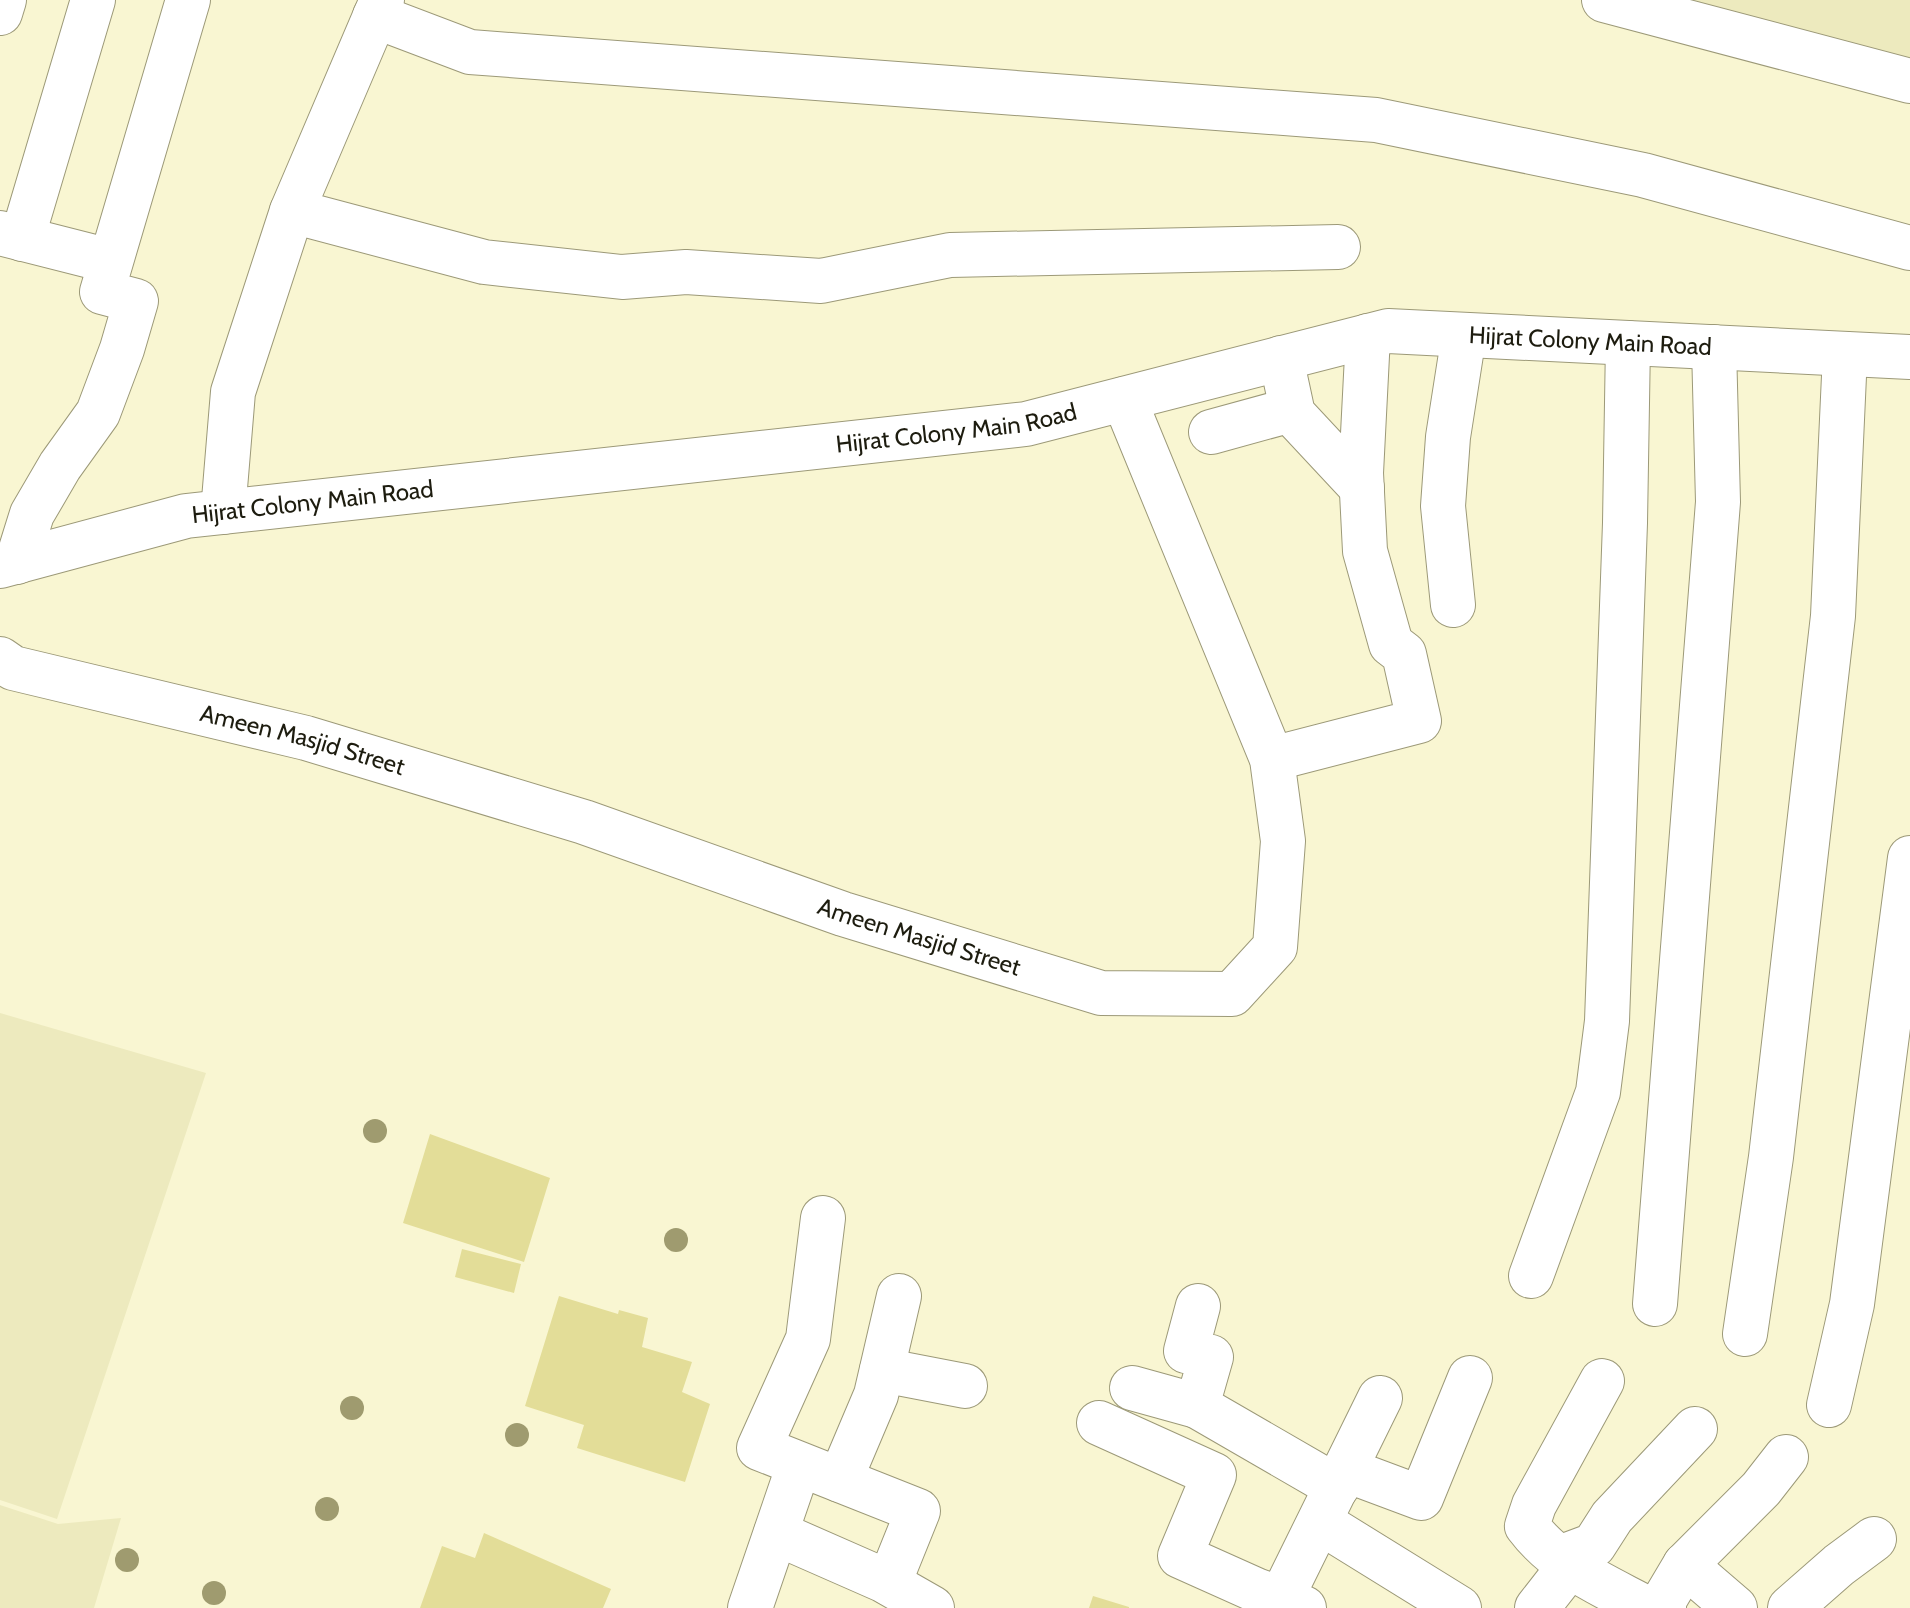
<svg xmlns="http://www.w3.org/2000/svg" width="1910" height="1608" font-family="Cabin,sans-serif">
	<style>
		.built { fill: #edeabe }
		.building { fill: #e3dd98 }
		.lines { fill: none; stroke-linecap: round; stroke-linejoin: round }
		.minor-casing { stroke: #9c9978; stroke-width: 46 }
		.minor { stroke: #fff; stroke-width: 44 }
		.tree { fill: #9f9b6f }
		.labels { text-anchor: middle; stroke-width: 8; stroke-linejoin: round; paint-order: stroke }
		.street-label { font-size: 24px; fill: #1d1c0f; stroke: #fff }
	</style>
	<rect width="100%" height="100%" fill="#f9f6d2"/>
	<!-- built -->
	<path class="built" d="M1604,0H1910V81Z
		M0,1013L206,1073L57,1519L0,1500Z
		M0,1505L58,1524L121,1518L94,1608H0Z"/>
	<!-- building -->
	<path class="building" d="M430,1134L550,1178L524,1262L403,1223Z
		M462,1249L521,1264L514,1293L455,1277Z
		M559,1296L618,1314L619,1310L648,1318L642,1347L692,1362L682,1392L710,1404L685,1482L577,1448L584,1425L525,1406Z
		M484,1533L611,1589L603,1608H420L442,1546L475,1558Z
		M1093,1596L1129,1607V1608H1089Z"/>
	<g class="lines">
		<defs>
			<g id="minor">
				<path d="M1604,0L1910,81"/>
				<path d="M0,13L4,0"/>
				<path d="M375,16L470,52L1376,120L1643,175L1910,248"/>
				<path d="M292,211L484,262L622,277L686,272L821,281L950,255L1338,247"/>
				<path d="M0,233L110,261"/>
				<path d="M22,239L93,0"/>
				<path d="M1281,358L1293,414L1362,488"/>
				<path d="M1211,432L1291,410"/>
				<path d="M223,512L233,392L292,211L382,0"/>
				<path d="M17,562L32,514L60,466L98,413L122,349L136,301L102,292L188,0"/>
				<path id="s1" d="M0,566L186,516L1026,424L1388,331L1910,357"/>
				<path d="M1453,605L1443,506L1448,437L1464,335"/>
				<path id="s2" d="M0,659L13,668L306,738L584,822L843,914L1101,993L1232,994L1275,947L1283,841L1272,759L1124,399"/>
				<path d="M1272,759L1419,721L1404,654L1391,644L1365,551L1361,473L1368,336"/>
				<path d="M823,1218L808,1339L759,1448L918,1511L889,1583"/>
				<path d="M1531,1276L1598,1092L1607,1021L1625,523L1628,343"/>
				<path d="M1655,1304L1718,502L1714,347"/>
				<path d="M1198,1306L1186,1351L1211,1357L1197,1406L1337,1487"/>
				<path d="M1745,1334L1771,1157L1833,616L1845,354"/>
				<path d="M882,1370L965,1386"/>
				<path d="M1602,1381L1534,1505L1527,1526C1557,1566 1603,1585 1646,1608"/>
				<path d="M1132,1388L1197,1406"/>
				<path d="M1829,1405L1852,1304L1910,858"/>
				<path d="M1099,1423L1214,1475L1180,1556L1256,1590L1304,1608"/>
				<path d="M1346,1470L1421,1498L1470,1378"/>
				<path d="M840,1480L876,1395L899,1296"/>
				<path d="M1320,1522L1459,1608"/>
				<path d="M776,1533L883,1580L932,1608"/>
				<path d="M1559,1558L1594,1545L1612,1517L1695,1429"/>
				<path d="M1685,1565L1735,1608"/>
				<path d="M1281,1599L1380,1398"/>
				<path d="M750,1608L799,1465"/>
				<path d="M1537,1608L1569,1567"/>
				<path d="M1664,1608L1663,1602L1685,1565L1761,1489L1786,1457"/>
				<path d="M1790,1608L1839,1565L1874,1539"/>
			</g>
		</defs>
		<!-- minor casing -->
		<use href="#minor" class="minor-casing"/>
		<!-- minor -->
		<use href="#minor" class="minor"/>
	</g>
	<!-- trees -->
	<g class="tree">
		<circle cx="375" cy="1131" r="12"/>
		<circle cx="676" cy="1240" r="12"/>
		<circle cx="352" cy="1408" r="12"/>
		<circle cx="517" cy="1435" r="12"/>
		<circle cx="327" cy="1509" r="12"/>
		<circle cx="127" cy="1560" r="12"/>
		<circle cx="214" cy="1593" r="12"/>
	</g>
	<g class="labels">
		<!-- street labels -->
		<g class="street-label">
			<text dy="8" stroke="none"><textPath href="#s1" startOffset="1614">Hijrat Colony Main Road</textPath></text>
			<text dy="8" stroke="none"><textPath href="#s1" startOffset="968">Hijrat Colony Main Road</textPath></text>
			<text dy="8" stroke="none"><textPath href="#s1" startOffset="320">Hijrat Colony Main Road</textPath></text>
			<text dy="8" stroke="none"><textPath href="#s2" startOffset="314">Ameen Masjid Street</textPath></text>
			<text dy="8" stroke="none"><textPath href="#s2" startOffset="962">Ameen Masjid Street</textPath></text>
		</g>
	</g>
</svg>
